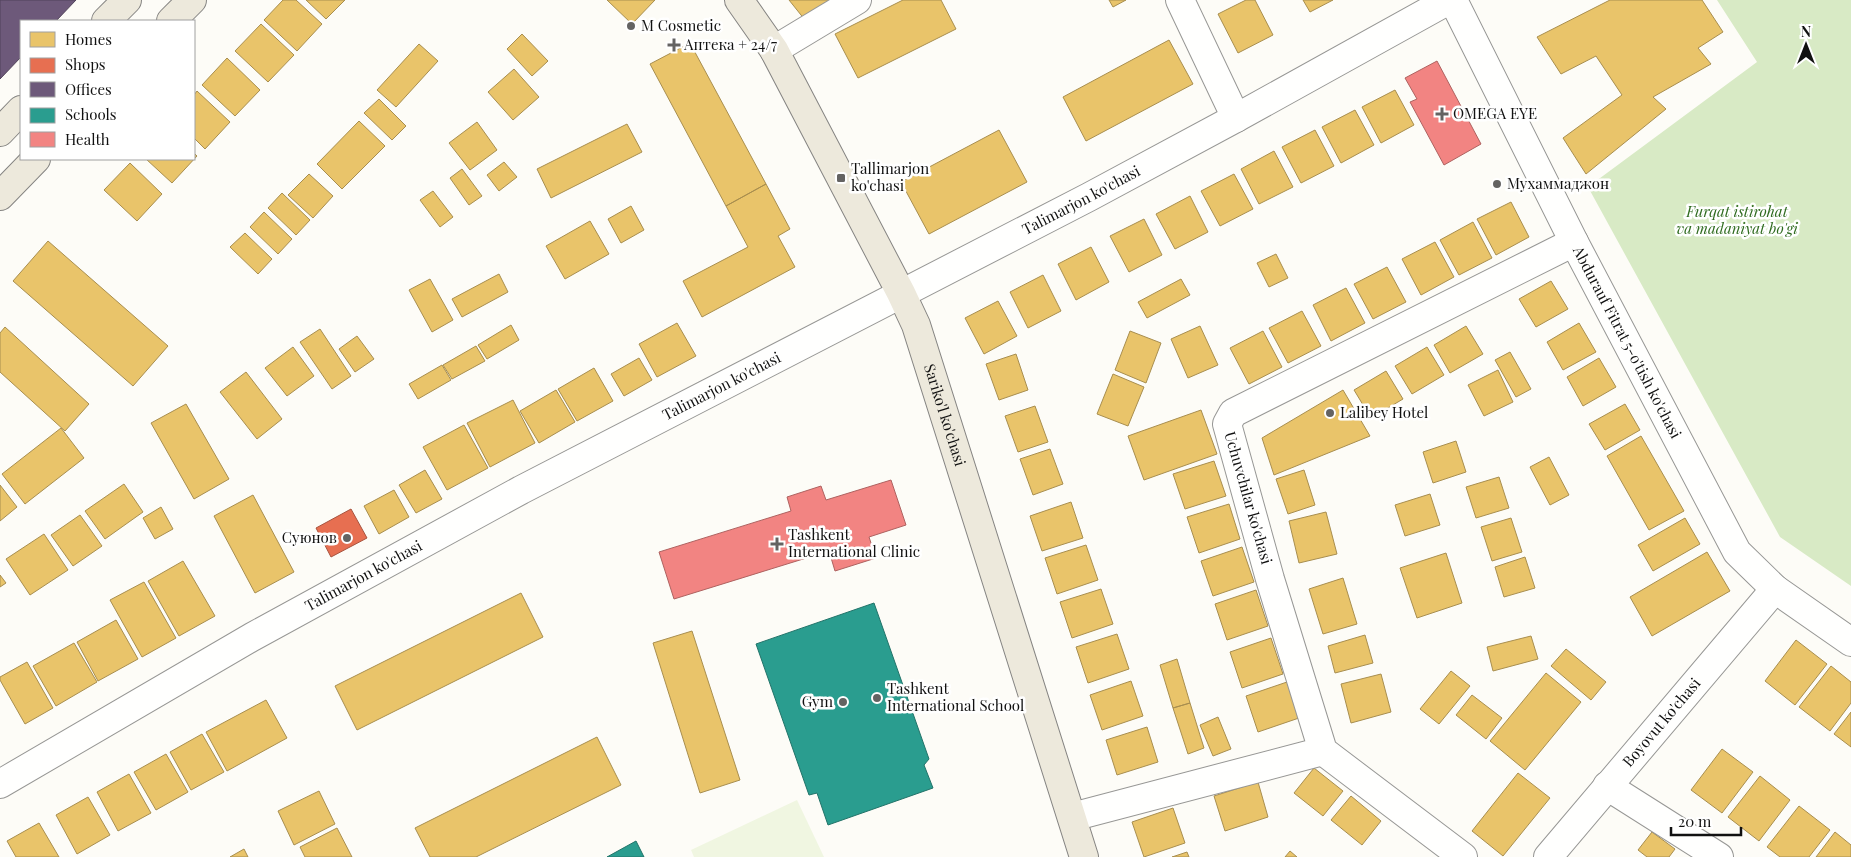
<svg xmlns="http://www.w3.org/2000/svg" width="1851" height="857" font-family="'Playfair Display',serif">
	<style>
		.forest { fill: #d8eac5 }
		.pitch { fill: #f0f6e1 }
		.homes { fill: #e9c46a; stroke: #a88e4f }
		.shops { fill: #e76f51; stroke: #a7533e }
		.offices { fill: #6d597a; stroke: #51435a }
		.schools { fill: #2a9d8f; stroke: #227369 }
		.health { fill: #f28482; stroke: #ae6260 }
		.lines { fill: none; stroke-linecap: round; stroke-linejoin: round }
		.minor-casing { stroke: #979795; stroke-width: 30 }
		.major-casing { stroke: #858482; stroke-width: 30 }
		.minor { stroke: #fffffe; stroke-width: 28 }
		.major { stroke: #ede9dc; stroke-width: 28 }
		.poi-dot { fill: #646362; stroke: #fff; stroke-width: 2 }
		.labels { text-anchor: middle; stroke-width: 5; stroke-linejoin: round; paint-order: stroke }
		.poi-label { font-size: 15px; fill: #111; stroke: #fff; text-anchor: start }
		.street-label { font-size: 15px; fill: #111; stroke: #fff }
		.park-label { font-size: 15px; font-style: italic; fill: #2f6b1f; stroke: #fff }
	</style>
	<rect width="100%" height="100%" fill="#fdfcf7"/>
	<!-- forest -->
	<path class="forest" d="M1717,0H1851V586L1780,537L1588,187L1757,62Z"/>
	<!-- pitch -->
	<path class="pitch" d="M797,800L824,857H694L691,850Z"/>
	<!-- homes -->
	<path class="homes" d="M283,0H296L322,24L297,51L264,20Z
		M306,0H345L326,19Z
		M607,0H655L632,24Z
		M789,0H832L805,20Z
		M903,0H941L956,29L858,78L835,34Z
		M1109,0H1126L1113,7Z
		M1246,0H1255L1273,35L1238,53L1218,14Z
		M1303,0H1333L1310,12Z
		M1610,0H1702L1723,32L1698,48L1711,64L1653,97L1666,109L1586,174L1563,138L1622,95L1596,56L1561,74L1537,37Z
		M261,24L294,55L268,82L235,51Z
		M522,34L548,61L532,76L507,49Z
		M1169,40L1193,84L1086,141L1063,97Z
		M690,43L766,184L726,206L650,64Z
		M419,44L438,61L396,107L377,90Z
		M227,58L260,90L235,116L202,85Z
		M514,69L539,97L513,120L488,92Z
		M1395,90L1414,125L1381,143L1362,107Z
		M197,91L230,122L205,149L194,138V95Z
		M379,99L406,126L392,140L364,113Z
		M1355,110L1374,145L1341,163L1322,127Z
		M359,121L385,146L342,189L317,164Z
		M477,122L497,150L470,170L449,143Z
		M627,124L642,152L551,198L537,169Z
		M999,130L1027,182L929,234L901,182Z
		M1315,130L1334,166L1301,183L1282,147Z
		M1274,151L1293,187L1259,204L1241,169Z
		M194,153L197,156L172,183L146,159H194Z
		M504,162L517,177L499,191L487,175Z
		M130,163L162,194L137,221L104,190Z
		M462,169L482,196L469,205L450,178Z
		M309,174L333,196L313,218L288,195Z
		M1234,174L1253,209L1220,226L1201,191Z
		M766,184L790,229L778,236L795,267L702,317L683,281L748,247L726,206Z
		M433,191L453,217L440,227L420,200Z
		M282,193L310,220L296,235L268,208Z
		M1190,196L1208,232L1175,249L1156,214Z
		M1511,202L1529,237L1496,255L1477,219Z
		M631,206L644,230L621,243L608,219Z
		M264,212L292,239L278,254L250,227Z
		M1144,219L1162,255L1129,272L1110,236Z
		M590,221L609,254L565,279L546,246Z
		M1473,222L1492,258L1459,275L1440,240Z
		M245,233L272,259L258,274L230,247Z
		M48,241L168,346L133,386L13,281Z
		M1435,242L1454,277L1421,295L1402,259Z
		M1091,247L1109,282L1076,300L1058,264Z
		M1276,254L1288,278L1269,287L1257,263Z
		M1387,267L1406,302L1373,319L1354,284Z
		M499,274L508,292L462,317L452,299Z
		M1043,275L1061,311L1028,328L1010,292Z
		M430,279L453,320L432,332L409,290Z
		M1181,279L1190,295L1147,318L1138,302Z
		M1551,281L1568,309L1536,327L1519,299Z
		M1346,288L1365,323L1331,341L1313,305Z
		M998,301L1017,336L984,354L965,318Z
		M1302,311L1321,346L1288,363L1269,328Z
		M677,323L696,356L657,377L639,344Z
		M1579,323L1596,352L1563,370L1547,342Z
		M511,325L519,340L487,359L478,345Z
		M1200,326L1218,365L1188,378L1171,339Z
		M1466,326L1483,354L1450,373L1434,345Z
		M5,327L89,404L65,431L0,372V333Z
		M320,329L351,376L332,389L300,342Z
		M1130,331L1161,343L1146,383L1115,370Z
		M1263,331L1282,367L1249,384L1230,348Z
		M357,336L374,359L355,372L339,349Z
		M476,346L485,361L452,379L443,365Z
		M293,347L314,376L287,396L265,368Z
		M1427,347L1444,375L1412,394L1395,366Z
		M1510,352L1531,389L1516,397L1495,360Z
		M1016,354L1028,390L999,400L986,364Z
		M639,358L652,380L624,396L611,374Z
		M1599,358L1616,387L1583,406L1567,377Z
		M442,365L451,380L418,399L409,384Z
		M594,368L613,401L577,421L558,389Z
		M1498,370L1513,402L1484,416L1468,385Z
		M1386,371L1403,399L1371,418L1354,390Z
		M246,372L282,419L257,439L220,392Z
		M1113,374L1144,387L1128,426L1097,414Z
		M556,390L575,422L539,443L520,411Z
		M1343,390L1370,436L1274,475L1262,438Z
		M513,400L535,443L490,467L467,423Z
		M186,404L229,479L194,499L151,423Z
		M1625,404L1640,430L1605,450L1589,424Z
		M1035,406L1048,442L1018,452L1005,416Z
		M1201,410L1217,454L1144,480L1128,436Z
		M464,425L488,468L447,490L423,447Z
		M61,428L84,458L25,504L2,474Z
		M1641,436L1684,511L1649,530L1607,456Z
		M1456,441L1466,472L1433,483L1423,452Z
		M1050,449L1063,484L1033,495L1020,459Z
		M1549,457L1569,495L1550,505L1530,467Z
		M1214,461L1226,496L1185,509L1173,474Z
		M425,470L442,499L416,513L399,485Z
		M1304,470L1315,505L1288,514L1276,479Z
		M1499,477L1509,508L1476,518L1466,487Z
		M124,484L143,512L105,539L85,511Z
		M0,485L17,507L0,521Z
		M394,490L409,517L379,534L364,506Z
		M1430,494L1440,525L1405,536L1395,505Z
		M253,495L294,572L255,593L214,516Z
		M1071,502L1083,538L1042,551L1030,516Z
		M1229,504L1240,539L1199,553L1187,517Z
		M161,507L173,529L155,539L143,518Z
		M1326,512L1337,554L1299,563L1289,521Z
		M80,515L102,546L73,566L51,535Z
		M1511,518L1522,552L1492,561L1481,527Z
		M1685,518L1700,544L1653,571L1638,545Z
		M44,534L68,570L30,595L6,559Z
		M1086,545L1098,580L1057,594L1045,558Z
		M1242,547L1254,582L1213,596L1201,561Z
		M1707,552L1730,591L1652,636L1630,597Z
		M1446,553L1462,603L1417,618L1400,568Z
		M1525,557L1535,588L1504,597L1495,567Z
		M183,561L215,616L179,636L148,581Z
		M0,575L6,583L0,587Z
		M1343,578L1357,624L1323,634L1309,589Z
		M144,582L176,638L142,657L110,600Z
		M1101,589L1113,624L1072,638L1060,602Z
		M1256,590L1268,626L1227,640L1215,604Z
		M521,593L543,637L357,730L335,686Z
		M116,620L138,659L98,681L77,642Z
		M692,631L740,780L700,793L653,643Z
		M1117,634L1129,669L1088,683L1076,647Z
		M1365,635L1373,663L1335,673L1328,646Z
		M1531,636L1538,659L1493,671L1487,647Z
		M1271,638L1283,674L1242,688L1230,652Z
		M1796,640L1827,664L1795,705L1765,681Z
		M74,643L97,682L56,706L33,666Z
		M1566,649L1606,682L1591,700L1551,666Z
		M1177,659L1190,703L1173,708L1160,665Z
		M27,662L53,708L25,724L0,680V677Z
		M1831,666L1851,682V703L1830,731L1799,707Z
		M1451,671L1470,686L1439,724L1420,709Z
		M1546,673L1581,702L1525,770L1490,741Z
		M1381,674L1391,712L1351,723L1341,684Z
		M1131,681L1143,716L1102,730L1090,695Z
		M1287,682L1299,718L1258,732L1246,696Z
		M1472,695L1502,718L1486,739L1456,715Z
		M266,700L287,738L227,771L206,732Z
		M1190,703L1204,748L1188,754L1173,708Z
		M1851,712V747L1834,734Z
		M1218,717L1231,749L1213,756L1200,725Z
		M1147,727L1158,762L1117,775L1106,740Z
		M202,734L224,772L191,790L170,752Z
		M597,737L621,785L476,857H430L415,828Z
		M1722,749L1753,772L1722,813L1691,790Z
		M166,754L188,792L156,810L134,772Z
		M1314,768L1343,791L1323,816L1294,793Z
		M1518,773L1550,798L1503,856L1472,831Z
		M129,774L151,813L118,831L97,792Z
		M1760,776L1790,800L1759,841L1728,817Z
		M1258,782L1268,817L1225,831L1214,796Z
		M319,791L335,824L294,845L278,811Z
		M1351,796L1381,821L1362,845L1331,820Z
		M88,797L110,835L77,854L56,815Z
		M1799,806L1830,830L1809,857H1780L1767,847Z
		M1173,808L1185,843L1144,857L1132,822Z
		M39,823L59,857H16L7,841Z
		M337,828L352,857H305L300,847Z
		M1652,832L1675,849L1669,857H1647L1638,850Z
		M1835,832L1851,845V857H1816Z
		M244,849L248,857H230Z
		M1290,851L1297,857H1285Z
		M1187,852L1189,857H1172Z"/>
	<!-- shops -->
	<path class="shops" d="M351,509L367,538L331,557L316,528Z"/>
	<!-- offices -->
	<path class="offices" d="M0,0H76L56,21H21V57L0,79Z"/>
	<!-- schools -->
	<path class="schools" d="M874,603L929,759L924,765L933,788L828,825L817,793L809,795L756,644Z
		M636,841L644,857H607Z"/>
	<!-- health -->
	<path class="health" d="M1437,61L1481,144L1444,165L1410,102L1417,99L1405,78Z
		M891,480L906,525L869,537L876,558L835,571L829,551L674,599L659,552L791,511L787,497L821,486L826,500Z"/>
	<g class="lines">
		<defs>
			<g id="minor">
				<path d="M1180,0L1236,118"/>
				<path id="s1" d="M1453,0L1574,242L1737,552L1775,589L1851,642"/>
				<path d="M774,50L857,0"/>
				<path id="s2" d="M0,784L252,637L521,490L1089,197L1236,118L1449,0"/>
				<path d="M1607,786L1719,857"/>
				<path d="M1072,817L1323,751"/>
				<path d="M1463,857L1323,751L1270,579L1227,424L1233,413L1574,242"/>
				<path id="s3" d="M1548,857L1775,589"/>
			</g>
			<g id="major">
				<path id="s4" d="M739,0L774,50L901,293L916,325L1084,857"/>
				<path d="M106,21L127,0"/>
				<path d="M171,21L192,0"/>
				<path d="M0,132L21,110"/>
				<path d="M0,196L36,159"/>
			</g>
		</defs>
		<!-- minor casing -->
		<use href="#minor" class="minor-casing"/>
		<!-- major casing -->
		<use href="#major" class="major-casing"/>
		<!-- minor -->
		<use href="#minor" class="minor"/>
		<!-- major -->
		<use href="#major" class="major"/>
	</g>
	<!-- markers -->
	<g class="poi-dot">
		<circle cx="631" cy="26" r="5"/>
		<path d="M671.5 37.5h5v5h5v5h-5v5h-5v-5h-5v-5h5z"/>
		<path d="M1439.5 106.5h5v5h5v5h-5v5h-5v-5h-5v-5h5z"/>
		<rect x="836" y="173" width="10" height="10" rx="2.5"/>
		<circle cx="1497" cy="184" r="5"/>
		<circle cx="1330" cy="413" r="5"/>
		<circle cx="347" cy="538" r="5"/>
		<path d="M774.5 536.5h5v5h5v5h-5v5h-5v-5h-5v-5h5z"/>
		<circle cx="877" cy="698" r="5"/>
		<circle cx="843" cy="702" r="5"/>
	</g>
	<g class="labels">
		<!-- poi labels -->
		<g class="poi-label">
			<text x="641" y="31">M Cosmetic</text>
			<text x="684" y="50">Аптека + 24/7</text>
			<text x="1453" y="119">OMEGA EYE</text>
			<text x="851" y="174">Tallimarjon<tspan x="851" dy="17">ko'chasi</tspan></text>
			<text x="1507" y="189">Мухаммаджон</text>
			<text x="1340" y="418">Lalibey Hotel</text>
			<text x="788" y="540">Tashkent<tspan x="788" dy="17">International Clinic</tspan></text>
			<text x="337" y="543" text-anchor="end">Суюнов</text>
			<text x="887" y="694">Tashkent<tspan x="887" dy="17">International School</tspan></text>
			<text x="833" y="707" text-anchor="end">Gym</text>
		</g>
		<!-- street labels -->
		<g class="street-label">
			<text dy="5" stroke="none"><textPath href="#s2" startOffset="1229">Talimarjon ko'chasi</textPath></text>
			<text dy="5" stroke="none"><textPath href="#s1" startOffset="384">Abdurauf Fitrat 5-o'tish ko'chasi</textPath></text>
			<text dy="5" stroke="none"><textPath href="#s2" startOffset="824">Talimarjon ko'chasi</textPath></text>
			<text dy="5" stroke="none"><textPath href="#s4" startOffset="465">Sariko'l ko'chasi</textPath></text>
			<text transform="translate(1248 498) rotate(74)" y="5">Uchuvchilar ko'chasi</text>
			<text dy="5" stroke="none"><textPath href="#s2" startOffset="419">Talimarjon ko'chasi</textPath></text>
			<text dy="5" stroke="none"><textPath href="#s3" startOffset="176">Boyovut ko'chasi</textPath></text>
		</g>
		<!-- park labels -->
		<g class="park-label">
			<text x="1737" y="217">Furqat istirohat<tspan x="1737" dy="17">va madaniyat bo'gi</tspan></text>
		</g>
	</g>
	<!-- legend -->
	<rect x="20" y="20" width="175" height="140" fill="#ffffff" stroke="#a0a0a0"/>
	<rect x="30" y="32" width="25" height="15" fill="#e9c46a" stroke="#a0a0a0"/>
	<text x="65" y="45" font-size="15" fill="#111111">Homes</text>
	<rect x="30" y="58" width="25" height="15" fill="#e76f51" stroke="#a0a0a0"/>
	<text x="65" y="70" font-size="15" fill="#111111">Shops</text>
	<rect x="30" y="82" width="25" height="15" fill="#6d597a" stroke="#a0a0a0"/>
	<text x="65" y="95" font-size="15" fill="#111111">Offices</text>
	<rect x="30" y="108" width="25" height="15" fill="#2a9d8f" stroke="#a0a0a0"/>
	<text x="65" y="120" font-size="15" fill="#111111">Schools</text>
	<rect x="30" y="132" width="25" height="15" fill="#f28482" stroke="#a0a0a0"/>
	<text x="65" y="145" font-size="15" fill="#111111">Health</text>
	<!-- north arrow -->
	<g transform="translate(1806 45)" stroke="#ffffff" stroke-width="4" paint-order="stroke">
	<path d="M0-4L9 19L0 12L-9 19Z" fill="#111111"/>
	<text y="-8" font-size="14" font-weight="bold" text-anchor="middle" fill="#111111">N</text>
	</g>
	<!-- scale -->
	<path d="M1671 827v8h70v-8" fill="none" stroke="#111111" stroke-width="2.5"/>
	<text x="1678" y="827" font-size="15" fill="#111111" stroke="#ffffff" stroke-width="4" paint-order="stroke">20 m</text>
</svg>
